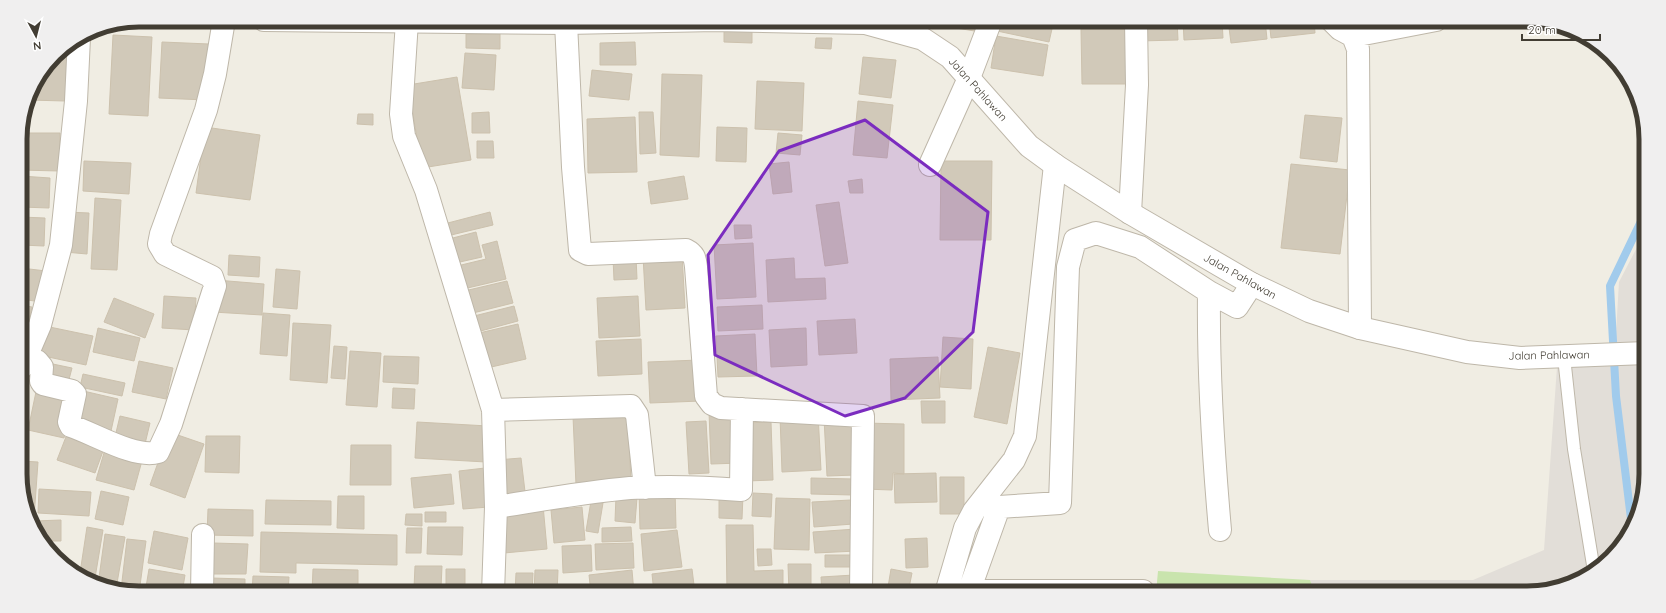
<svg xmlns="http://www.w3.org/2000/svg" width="1666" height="613" font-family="Quicksand,sans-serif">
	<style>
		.industrial { fill: #e2ded8 }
		.green { fill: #c9e4ad }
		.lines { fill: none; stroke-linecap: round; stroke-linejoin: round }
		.stream { stroke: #a1cbec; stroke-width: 8 }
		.building { fill: #d1c9b9; stroke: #ccc1ad }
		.service-casing { stroke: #beb7a9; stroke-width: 14 }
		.minor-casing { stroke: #beb7a9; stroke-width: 24 }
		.tertiary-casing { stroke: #beb7a9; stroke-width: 24 }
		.service { stroke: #fff; stroke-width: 12 }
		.minor { stroke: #fff; stroke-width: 22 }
		.tertiary { stroke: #fff; stroke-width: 22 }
		.marked { fill: #7b2cbf; fill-opacity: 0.2; stroke: #7b2cbf; stroke-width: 3; stroke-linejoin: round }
		.labels { text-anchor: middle; stroke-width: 4; stroke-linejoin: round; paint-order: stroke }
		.street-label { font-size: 11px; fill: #423d33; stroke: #fff }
		.rim { fill: none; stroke: #423d33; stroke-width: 5 }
	</style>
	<rect width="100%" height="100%" fill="#f0ede3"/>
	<!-- industrial -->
	<path class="industrial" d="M1645,232L1646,474L1640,512L1626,540L1599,569L1566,587L1535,593H1315L1310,580H1473L1544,550L1558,353L1615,350L1619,282Z"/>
	<!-- green -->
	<path class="green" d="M1158,571L1310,580L1315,593H1156Z"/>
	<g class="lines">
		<!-- stream -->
		<path class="stream" d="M1632,527L1616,396L1610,286L1645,213"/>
	</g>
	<!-- building -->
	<path class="building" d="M932,20H983L981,32L931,24Z
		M1000,20H1054L1049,42L997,31Z
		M1139,20H1177L1178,40L1139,41Z
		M1183,20H1222L1223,38L1184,40Z
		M1228,20H1265L1267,39L1231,43Z
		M1269,20H1314L1315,33L1271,38Z
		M724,29H752V43L724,42Z
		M1081,29H1135L1136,84H1082Z
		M466,34H500V49L466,48Z
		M113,35L152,37L148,116L109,114Z
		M996,36L1048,45L1043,76L991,68Z
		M816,38H832L831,49L815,48Z
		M162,42L209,44L206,100L159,98Z
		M635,42L636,65H600V43Z
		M68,45L65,101L29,100L32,86L60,50Z
		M465,53L496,55L494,90L462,88Z
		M863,57L896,60L891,98L859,94Z
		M592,70L632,74L629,100L589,96Z
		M662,74L702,75L699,157L660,155Z
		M457,77L471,160L422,168L408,85Z
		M757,81L804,83L802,131L755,129Z
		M858,101L893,105L887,158L853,155Z
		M489,112L490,133H472V113Z
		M639,112H653L656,153L640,154Z
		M358,114H373V125L357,124Z
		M1305,115L1342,118L1337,162L1300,158Z
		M635,117L637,172L588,173L587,119Z
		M205,127L260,135L250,200L196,193Z
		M717,127L747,128L746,162L716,161Z
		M20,133H60L59,171L20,170Z
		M778,133L802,135L800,155L776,153Z
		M477,141H493L494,158H477Z
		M84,161L131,163L129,194L83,191Z
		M941,161H992L991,240H940Z
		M789,162L792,192L773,194L769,164Z
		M1291,164L1350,170L1340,254L1281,248Z
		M21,176L50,178L49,208L21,207Z
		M684,176L688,199L651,204L648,182Z
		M862,179L863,193H850L848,181Z
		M95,198L121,200L117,270L91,269Z
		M839,202L848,263L825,266L816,205Z
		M67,212L89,213L87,254L65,252Z
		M490,212L493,225L447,236L444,224Z
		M21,217L45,218L44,246L21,245Z
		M734,225H751L752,238L735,239Z
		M476,232L482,257L451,264L445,240Z
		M497,241L506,279L459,290L453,267L486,259L482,245Z
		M753,243L756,297L717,299L714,245Z
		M682,254L685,308L646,310L643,256Z
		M229,255L260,257L259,277L228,275Z
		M636,257L637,279L614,280L613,258Z
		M794,258L795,279L825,278L826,299L768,302L766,260Z
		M21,268L46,271L41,302L21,299Z
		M276,269L300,271L297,309L273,307Z
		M216,280L264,284L262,315L213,312Z
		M507,281L513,303L465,315L460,292Z
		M164,296L196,298L194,330L162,328Z
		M638,296L640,336L599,338L597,298Z
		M114,298L154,314L145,338L104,322Z
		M21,305L32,307L28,326L21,325Z
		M762,305L763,329L718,331L717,307Z
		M514,306L518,321L477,332L474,316Z
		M263,313L290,315L287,356L260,354Z
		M855,319L857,353L819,355L817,321Z
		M293,323L331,325L327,383L290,380Z
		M518,324L526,359L487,368L479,333Z
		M40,325L93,336L86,365L34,354Z
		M98,328L140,338L134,361L93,352Z
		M806,328L807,365L771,367L769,330Z
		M755,334L757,376L718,377L716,336Z
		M943,337L973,339L971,389L940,387Z
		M641,339L642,374L598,376L596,341Z
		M334,346L347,347L345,379L331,378Z
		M988,347L1020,353L1007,424L974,417Z
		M350,351L381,353L377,407L346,405Z
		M384,356L419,357L418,384L383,382Z
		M938,357L940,398L891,400L890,359Z
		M699,360L701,401L650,403L648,362Z
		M139,361L173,368L166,399L132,392Z
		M48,363L72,368L67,387L44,382Z
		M83,374L125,383L122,396L80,387Z
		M37,387L73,395L64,438L28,430Z
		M393,388L415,389L414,409L392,408Z
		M79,390L118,399L111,431L71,423Z
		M921,401H945V423H922Z
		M739,410L741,463L711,464L709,412Z
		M628,413L631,483L576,485L573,416Z
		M818,414L821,470L782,472L780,416Z
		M120,416L150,423L144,448L114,441Z
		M852,416L856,475L827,476L824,418Z
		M706,421L709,473L689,474L686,422Z
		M417,422L488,426L486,462L415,458Z
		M771,422L773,480L747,481L744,423Z
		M864,423L904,424V474L893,473L892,490L863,489Z
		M69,429L106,443L95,473L57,460Z
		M169,432L204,444L185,498L150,485Z
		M206,436H240L239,473L205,472Z
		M351,445H391V485H350Z
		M106,446L143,457L134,490L96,480Z
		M521,458L526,500L501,502L497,460Z
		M22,461L38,462L34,518L22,497Z
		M485,468L489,507L463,509L459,471Z
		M936,473L937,502L895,503L894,474Z
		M451,474L454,504L414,508L411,478Z
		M940,477H964V514H940Z
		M811,478L854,479L853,495L811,494Z
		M39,489L91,492L89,516L38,513Z
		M675,489L676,528L640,529L639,491Z
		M101,491L129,497L123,525L95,519Z
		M753,493L772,494L771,517L752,516Z
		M719,495H743L742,519L719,518Z
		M338,496H364V529L337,528Z
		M616,496L637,498L635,523L615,521Z
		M776,498L810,499L809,550L774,549Z
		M266,500L331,501V525L265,524Z
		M851,500L853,524L814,527L812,502Z
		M591,501L603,503L598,533L586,531Z
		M543,505L547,549L504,553L499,510Z
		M582,507L585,540L554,543L551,510Z
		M208,509L253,510V536L207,535Z
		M425,512H446V522H425Z
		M406,514H422V526L405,525Z
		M61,520V541H44L34,521Z
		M726,525H753L754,571L783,570V593H727Z
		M87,527L103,530L95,578L80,573Z
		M428,527H463L462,555L427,554Z
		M631,527L632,541L602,542V528Z
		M407,528H422L421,553H406Z
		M856,529L857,551L815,553L813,532Z
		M677,530L682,567L644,571L641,534Z
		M154,531L188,538L182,570L148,563Z
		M261,532L397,535V565L296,563V573L260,572Z
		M105,534L125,537L116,589L98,585Z
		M927,538L928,567L906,568L905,539Z
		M127,539L146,541L139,593L121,590Z
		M213,543L248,544L246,574H212Z
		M633,543L634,568L596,570L595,544Z
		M591,545L592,571L563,573L562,546Z
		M757,549H771L772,565L758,566Z
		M825,555H860V567H825Z
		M788,564H811V593H789Z
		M415,566H442L441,588H414Z
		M149,569L185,575L182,593H145Z
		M313,569L358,570V593H312Z
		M446,569H465V591H446Z
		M692,569L695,593H654L652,574Z
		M891,569L912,573L908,593H887Z
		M535,570H558L557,593H534Z
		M632,570L634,593H591L589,575Z
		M516,573H533L532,593H515Z
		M854,575L856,593H822L821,577Z
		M253,576L289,577L288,593H252Z
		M211,578L245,579V593H211Z
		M397,588H418V593H397Z"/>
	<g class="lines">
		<defs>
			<path id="service" d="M1564,357L1574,449L1594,571"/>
			<path id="minor" d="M1331,20L1340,29L1353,36L1358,49L1360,328
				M407,21L401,114L404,136L426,190L493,410L496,507L493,593
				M566,23L573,167L580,250L588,254L686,250C694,254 695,258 696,267L706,396L712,404L721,408L863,416L861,592
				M1353,36L1436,20
				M930,165L969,78L991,20
				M1130,213L1137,85L1136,20
				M1209,292C1208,372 1213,451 1220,530
				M26,358L37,361L42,367L41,381L43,384L72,391L75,394L69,422L71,426C93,433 135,459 158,452L171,424L215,286L212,277L165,254L159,244L161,234L206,110L215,74L224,20
				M22,367L40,325L61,245L76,101L79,38
				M493,410L631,406L637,415L645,488
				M496,507C541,500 585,492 630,488C667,486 704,487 741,490L742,409
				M1143,591H969L999,507L1060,503L1068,267L1075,240L1096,233L1140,247L1209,292L1237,307L1252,284
				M202,593L203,535
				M946,593L965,528L974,511L1014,460L1025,436L1055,165"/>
			<path id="tertiary" d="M264,20L566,23L716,20L865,23L923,39L950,57L1029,146L1055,165L1130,213L1252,284L1309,311L1360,328L1467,352L1520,358L1646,353"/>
		</defs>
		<!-- service casing -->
		<use href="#service" class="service-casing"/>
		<!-- minor casing -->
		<use href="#minor" class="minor-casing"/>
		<!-- tertiary casing -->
		<use href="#tertiary" class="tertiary-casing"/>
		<!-- service -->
		<use href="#service" class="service"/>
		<!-- minor -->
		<use href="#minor" class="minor"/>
		<!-- tertiary -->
		<use href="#tertiary" class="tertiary"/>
	</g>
	<!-- marked area -->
	<path class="marked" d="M865,120L988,212L973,332L905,398L845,416L715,355L708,255L779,151Z"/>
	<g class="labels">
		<!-- street labels -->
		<g class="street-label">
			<text transform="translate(978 89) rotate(48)" y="4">Jalan Pahlawan</text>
			<text transform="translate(1240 276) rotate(29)" y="4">Jalan Pahlawan</text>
			<text transform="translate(1549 355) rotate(-1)" y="4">Jalan Pahlawan</text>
		</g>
	</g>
	<!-- crop -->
	<path d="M0 0H1666V613H0ZM139 27H1527A112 112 0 0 1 1639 139V474A112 112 0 0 1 1527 586H139A112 112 0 0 1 27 474V139A112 112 0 0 1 139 27Z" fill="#f0efef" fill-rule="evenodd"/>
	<path class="rim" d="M139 27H1527A112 112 0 0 1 1639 139V474A112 112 0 0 1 1527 586H139A112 112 0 0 1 27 474V139A112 112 0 0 1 139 27Z"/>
	<!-- north arrow -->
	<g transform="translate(36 36) rotate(173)" stroke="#ffffff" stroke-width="3" paint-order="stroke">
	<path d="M0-3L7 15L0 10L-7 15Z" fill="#423d33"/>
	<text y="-6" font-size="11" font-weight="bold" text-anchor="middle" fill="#423d33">N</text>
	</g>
	<!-- scale -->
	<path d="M1522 34v6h78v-6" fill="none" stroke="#423d33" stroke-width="2"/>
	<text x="1528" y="34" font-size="12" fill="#423d33" stroke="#ffffff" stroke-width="3" paint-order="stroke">20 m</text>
</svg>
